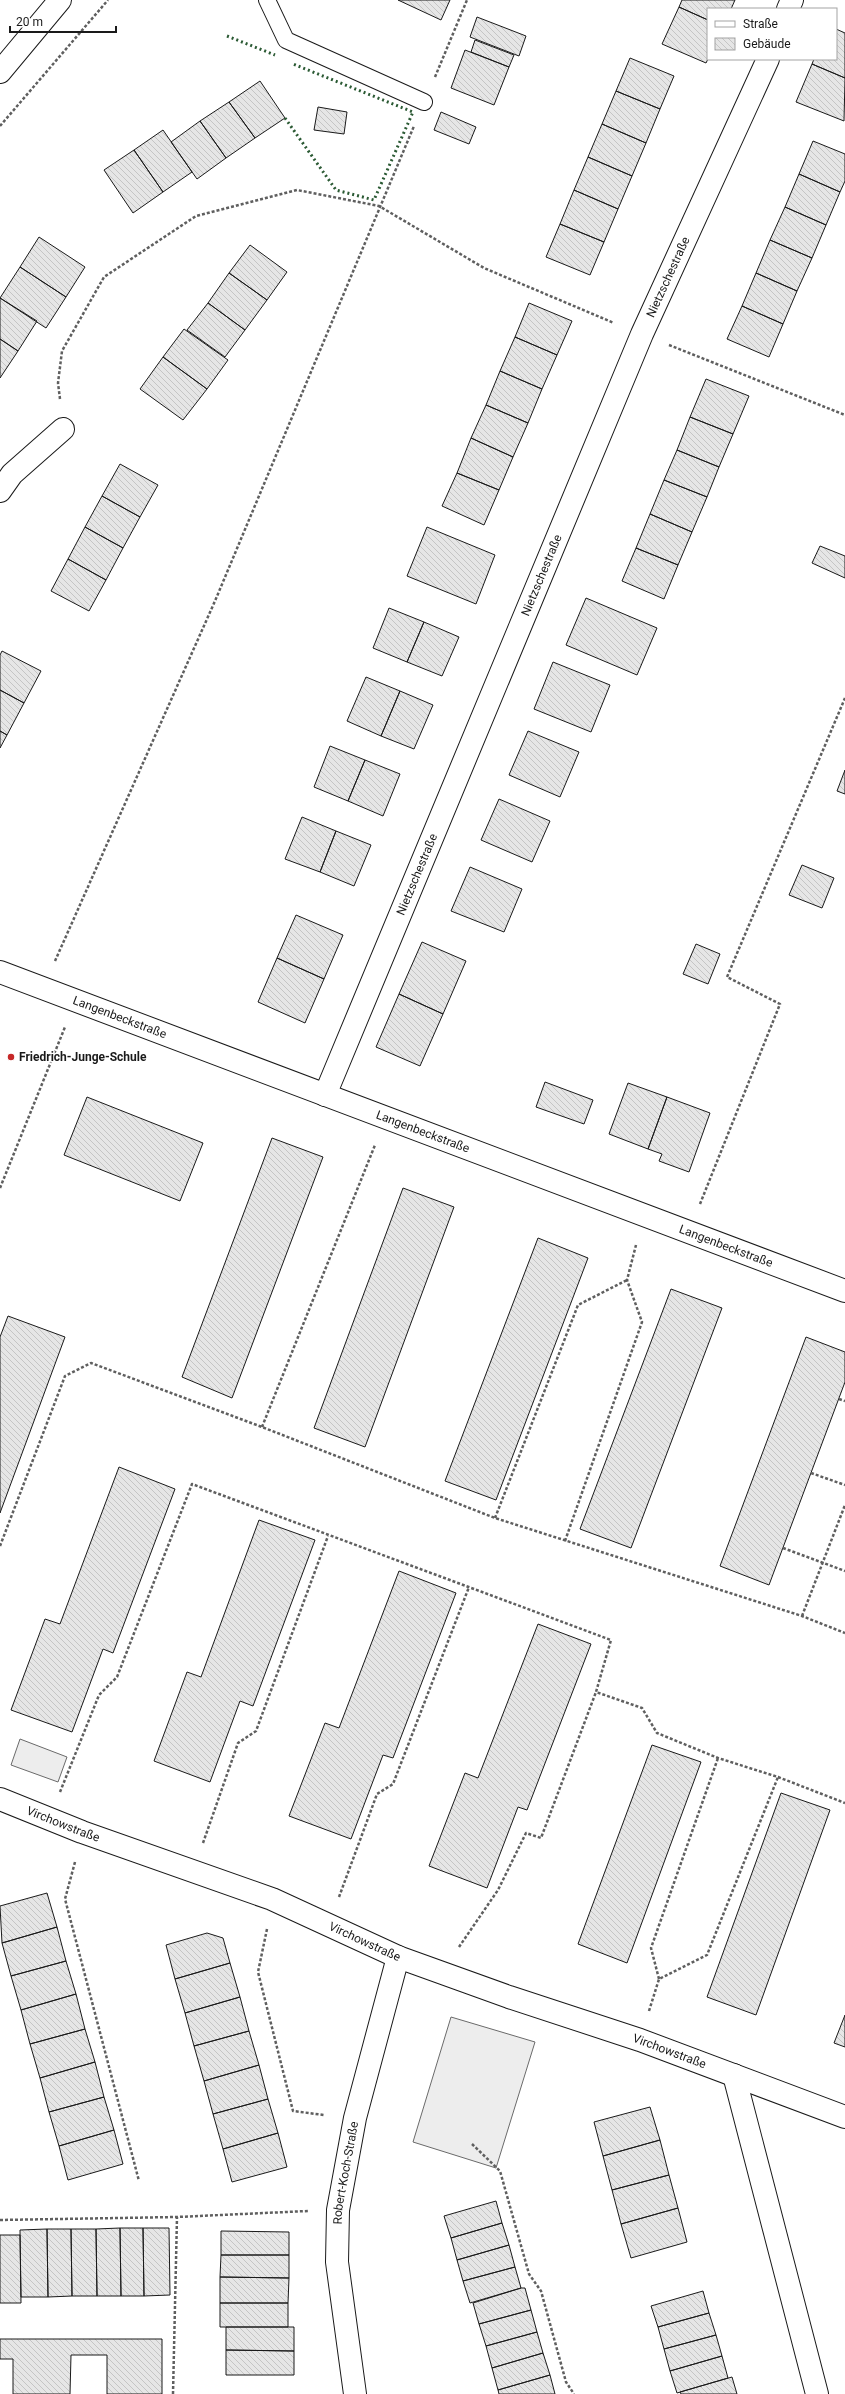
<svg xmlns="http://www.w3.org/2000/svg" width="845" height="2394" font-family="Roboto,sans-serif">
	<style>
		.parking { fill: #ededed; stroke: #6a6a6a }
		.building { fill: url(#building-back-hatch); stroke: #1a1a1a }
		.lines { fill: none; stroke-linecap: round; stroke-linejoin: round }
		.lane-casing { stroke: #1a1a1a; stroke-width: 18 }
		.street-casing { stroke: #1a1a1a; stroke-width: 24 }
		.path { stroke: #5f5f5f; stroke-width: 2.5; stroke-dasharray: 3 2; stroke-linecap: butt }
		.lane { stroke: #fff; stroke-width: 16 }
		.street { stroke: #fff; stroke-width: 22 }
		.hedge { stroke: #2b5a34; stroke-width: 3; stroke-dasharray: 2 3; stroke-linecap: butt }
		.poi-dot { fill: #c62828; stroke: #fff; stroke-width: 1.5 }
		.labels { text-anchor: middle; stroke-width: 3; stroke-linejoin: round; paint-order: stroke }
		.street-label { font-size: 12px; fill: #1a1a1a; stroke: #fff }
		.poi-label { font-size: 12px; font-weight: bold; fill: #1a1a1a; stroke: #fff; text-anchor: start }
	</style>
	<defs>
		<pattern id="building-back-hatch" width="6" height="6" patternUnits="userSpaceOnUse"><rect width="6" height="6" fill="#e6e6e6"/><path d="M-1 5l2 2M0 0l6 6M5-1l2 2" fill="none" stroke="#c5c5c5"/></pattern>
	</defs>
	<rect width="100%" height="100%" fill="#fff"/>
	<!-- parking -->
	<path class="parking" d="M20,1739L67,1757L58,1782L11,1765Z
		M451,2017L535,2042L496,2168L413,2142Z"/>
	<!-- building -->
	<path class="building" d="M398,0H450L441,20Z
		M682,0H735L731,9H708V20L679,7Z
		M679,7L708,20V59L706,63L662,44Z
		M477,17L526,36L519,56L470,37Z
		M836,29L845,33V78L812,64L814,59H836Z
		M475,40L514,55L509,67L471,52Z
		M465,50L509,67L494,105L451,88Z
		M630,58L674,76L660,109L616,91Z
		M812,64L845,78L844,121L796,102Z
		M260,81L285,118L255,138L229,102Z
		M616,91L660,109L646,143L602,124Z
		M229,102L255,138L226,158L200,121Z
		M318,107L347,112L344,134L314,130Z
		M441,112L476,127L469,144L434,130Z
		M200,121L226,158L197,179L171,142Z
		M602,124L646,143L632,176L588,157Z
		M163,130L192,172L163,192L134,150Z
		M813,141L845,154V181L840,192L799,174Z
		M134,150L163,192L133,213L104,170Z
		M588,157L632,176L618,209L574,190Z
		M799,174L840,192L826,225L785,207Z
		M574,190L618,209L604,242L560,224Z
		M785,207L826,225L812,258L770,240Z
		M560,224L604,242L590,275L546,257Z
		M39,237L85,267L66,297L20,267Z
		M770,240L812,258L797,291L756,273Z
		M250,245L287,272L267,300L229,273Z
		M20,267L66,297L46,328L0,298Z
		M229,273L267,300L245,330L208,303Z
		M756,273L797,291L783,324L742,306Z
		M0,298L37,321L18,351L0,339Z
		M208,303L245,330L225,357L187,330Z
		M529,303L572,321L557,355L515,337Z
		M742,306L783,324L769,357L727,339Z
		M184,329L228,360L207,389L163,357Z
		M515,337L557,355L542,389L500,371Z
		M0,339L18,351L0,378Z
		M163,357L207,389L183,420L140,389Z
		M500,371L542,389L528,423L486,405Z
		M706,379L749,396L733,434L690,417Z
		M486,405L528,423L513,457L471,438Z
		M690,417L733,434L719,467L677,450Z
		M471,438L513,457L499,490L457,473Z
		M677,450L719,467L707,497L664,480Z
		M120,464L158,485L140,517L102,496Z
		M457,473L499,490L484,525L442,506Z
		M664,480L707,497L692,532L650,514Z
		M102,496L140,517L123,548L85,527Z
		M650,514L692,532L678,565L636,548Z
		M85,527L123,548L106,580L68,559Z
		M427,527L495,555L476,604L407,576Z
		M820,546L845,556V578L812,563Z
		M636,548L678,565L664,599L622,581Z
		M68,559L106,580L89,611L51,591Z
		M586,598L657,628L637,675L566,645Z
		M389,608L424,622L407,662L373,648Z
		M424,622L459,637L442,676L407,662Z
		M2,651L41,671L24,703L0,690V655Z
		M553,662L610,685L591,732L534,709Z
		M366,677L400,691L381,736L347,721Z
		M0,690L24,703L7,735L0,731Z
		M400,691L433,705L414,749L381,736Z
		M0,731L7,735L0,748Z
		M528,731L579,752L560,797L509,775Z
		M330,746L365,760L348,801L314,787Z
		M365,760L400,774L383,816L348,801Z
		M845,770V794L837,791Z
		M499,799L550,821L532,862L481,840Z
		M302,817L336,831L320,872L285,859Z
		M336,831L371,845L354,886L320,872Z
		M802,865L834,878L822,908L789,895Z
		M470,867L522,889L504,932L451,911Z
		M296,915L343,935L324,979L277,958Z
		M422,942L466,961L443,1014L399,994Z
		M696,944L720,954L708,984L683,974Z
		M277,958L324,979L305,1023L258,1002Z
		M399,994L443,1014L420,1066L376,1047Z
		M545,1082L593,1100L584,1124L536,1107Z
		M628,1083L667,1097L648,1149L609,1134Z
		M87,1097L203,1143L180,1201L64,1155Z
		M667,1097L710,1113L689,1172L659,1161L662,1154L648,1149Z
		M272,1138L323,1157L232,1398L182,1377Z
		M403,1188L454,1207L365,1447L314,1428Z
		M538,1238L588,1258L496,1500L445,1481Z
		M671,1289L722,1308L631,1548L580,1529Z
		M8,1316L65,1337L0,1513V1337Z
		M806,1337L845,1352V1382L769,1585L720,1566Z
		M119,1467L175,1489L113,1653L103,1649L72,1732L11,1710L45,1619L60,1624Z
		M259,1520L315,1540L253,1706L240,1701L210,1782L154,1761L187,1672L201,1677Z
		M399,1571L456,1593L393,1758L383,1755L351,1839L289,1816L325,1723L339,1728Z
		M538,1624L591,1644L527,1810L518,1807L487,1888L429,1866L465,1773L478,1778Z
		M652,1745L701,1762L627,1963L578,1944Z
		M781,1793L830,1810L756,2015L707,1997Z
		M47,1893L57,1927L2,1943L0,1906Z
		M57,1927L66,1961L11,1976L2,1943Z
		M207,1933L223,1938L230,1963L175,1979L166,1945Z
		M66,1961L76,1994L21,2010L11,1976Z
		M230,1963L240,1997L185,2013L175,1979Z
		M76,1994L85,2029L30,2044L21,2010Z
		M240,1997L249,2031L194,2046L185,2013Z
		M845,2015V2047L834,2043Z
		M85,2029L95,2062L40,2078L30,2044Z
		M249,2031L259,2065L204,2081L194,2046Z
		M95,2062L104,2097L49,2112L40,2078Z
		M259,2065L268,2099L213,2114L204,2081Z
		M104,2097L114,2130L59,2146L49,2112Z
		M268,2099L278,2133L223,2149L213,2114Z
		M650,2107L660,2140L603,2156L594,2122Z
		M114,2130L123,2164L68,2180L59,2146Z
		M278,2133L287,2167L232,2182L223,2149Z
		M660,2140L669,2175L612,2190L603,2156Z
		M669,2175L678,2208L621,2224L612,2190Z
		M496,2201L502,2223L451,2238L444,2216Z
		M678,2208L687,2242L631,2258L621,2224Z
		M502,2223L509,2245L457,2260L451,2238Z
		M120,2228H143L144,2296H121Z
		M120,2228L121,2296H97L96,2229Z
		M143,2228H169L170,2295L144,2296Z
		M47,2229L48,2297H21L20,2230Z
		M47,2229H71L72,2296L48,2297Z
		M71,2229H96L97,2296H72Z
		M221,2231L289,2232V2255H221Z
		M0,2235H20L21,2303H0Z
		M509,2245L515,2267L463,2281L457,2260Z
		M221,2255H289V2278L220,2277Z
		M515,2267L521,2288L470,2303L463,2281Z
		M220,2277L289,2278L288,2303H220Z
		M521,2288H525L531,2310L479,2324L473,2303Z
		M703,2291L709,2313L658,2327L651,2306Z
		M220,2303H288V2327H220Z
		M531,2310L537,2332L486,2346L479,2324Z
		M709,2313L716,2335L664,2349L658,2327Z
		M226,2327H294V2351L226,2350Z
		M537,2332L543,2353L492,2368L486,2346Z
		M716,2335L722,2356L670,2371L664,2349Z
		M0,2339H162V2394H107V2355H71L70,2394H13V2359H0Z
		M226,2350L294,2351V2375H226Z
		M543,2353L550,2375L498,2390L492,2368Z
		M722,2356L728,2378L677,2393L670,2371Z
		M550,2375L555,2394H499L498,2390Z
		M732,2377L737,2394H681L680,2392Z"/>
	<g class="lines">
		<defs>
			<path id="lane" d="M267,0L286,40L424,102"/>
			<g id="street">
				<path d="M788,9L792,0"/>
				<path d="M0,72L60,0"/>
				<path d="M0,491L12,474L63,429"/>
				<path id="s1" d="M0,972L845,1291"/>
				<path id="s2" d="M325,1095L642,334L768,59"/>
				<path id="s3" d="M0,1799L82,1832L272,1899L398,1957L509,1997L640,2040L845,2117"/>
				<path d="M734,2075L817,2394"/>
				<path id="s4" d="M355,2394L337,2262L338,2210L355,2118L398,1957"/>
			</g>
		</defs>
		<!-- lane casing -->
		<use href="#lane" class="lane-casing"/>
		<!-- street casing -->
		<use href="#street" class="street-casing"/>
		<!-- path -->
		<path class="path" d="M435,77L467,0
			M0,126L108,0
			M669,345L845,415
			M60,399L58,383L62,351L104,277L196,216L297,190L379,206L484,268L614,323
			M55,961L215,601L414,126
			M0,1188L65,1027
			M700,1204L780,1004L727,977L845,698
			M839,1399L845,1401
			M262,1427L375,1145
			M811,1473L845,1485
			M495,1518L578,1305L627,1280
			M565,1541L642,1322L627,1280L636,1245
			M0,1546L65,1376L91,1363L262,1427L495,1518L802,1616L845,1633
			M783,1548L845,1571
			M802,1616L845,1505
			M60,1792L99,1695L117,1677L192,1484L611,1640L596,1692L642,1708L657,1733L718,1758L778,1777L845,1803
			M203,1843L238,1743L256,1731L328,1536
			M75,1862L65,1899L139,2181
			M339,1897L377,1794L393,1784L469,1587
			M267,1929L258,1972L293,2111L324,2115
			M459,1947L498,1890L526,1833L541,1838L596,1692
			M659,1979L651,1948L718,1758
			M649,2011L659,1979L707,1955L778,1777
			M472,2144L500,2171L529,2274L541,2291L566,2382L574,2394
			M0,2220L177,2217L308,2211
			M173,2394L177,2217"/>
		<!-- lane -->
		<use href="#lane" class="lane"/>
		<!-- street -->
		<use href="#street" class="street"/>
		<!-- hedge -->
		<path class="hedge" d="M227,36L275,55
			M285,118L336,190L374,200L413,112L293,64"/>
	</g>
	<!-- markers -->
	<circle class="poi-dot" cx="11" cy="1057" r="4"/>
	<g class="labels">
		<!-- street labels -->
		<g class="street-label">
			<text dy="4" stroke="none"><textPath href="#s2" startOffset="887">Nietzschestraße</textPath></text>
			<text dy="4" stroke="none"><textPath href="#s2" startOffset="563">Nietzschestraße</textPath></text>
			<text dy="4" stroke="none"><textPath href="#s2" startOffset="239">Nietzschestraße</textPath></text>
			<text dy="4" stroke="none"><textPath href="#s1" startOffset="128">Langenbeckstraße</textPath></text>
			<text dy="4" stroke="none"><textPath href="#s1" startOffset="452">Langenbeckstraße</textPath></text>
			<text dy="4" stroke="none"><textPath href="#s1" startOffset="776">Langenbeckstraße</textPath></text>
			<text dy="4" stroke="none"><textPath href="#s3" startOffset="68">Virchowstraße</textPath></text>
			<text dy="4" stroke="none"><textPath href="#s3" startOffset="392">Virchowstraße</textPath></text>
			<text dy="4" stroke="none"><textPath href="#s3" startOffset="716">Virchowstraße</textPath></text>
			<text dy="4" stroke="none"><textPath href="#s4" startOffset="223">Robert-Koch-Straße</textPath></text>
		</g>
		<!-- poi labels -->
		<g class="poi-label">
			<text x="19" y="1061">Friedrich-Junge-Schule</text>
		</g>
	</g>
	<!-- legend -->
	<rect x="707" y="8" width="130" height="52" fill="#ffffff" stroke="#a3a3a3"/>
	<rect x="715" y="21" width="20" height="6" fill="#ffffff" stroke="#a3a3a3"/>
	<text x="743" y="28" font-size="12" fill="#1a1a1a">Straße</text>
	<rect x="715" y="38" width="20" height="12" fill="url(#building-back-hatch)" stroke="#a3a3a3"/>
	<text x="743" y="48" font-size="12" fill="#1a1a1a">Gebäude</text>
	<!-- scale -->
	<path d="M10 26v6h106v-6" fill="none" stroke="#1a1a1a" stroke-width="2"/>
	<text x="16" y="26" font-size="12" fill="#1a1a1a" stroke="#ffffff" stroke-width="3" paint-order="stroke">20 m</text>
</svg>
